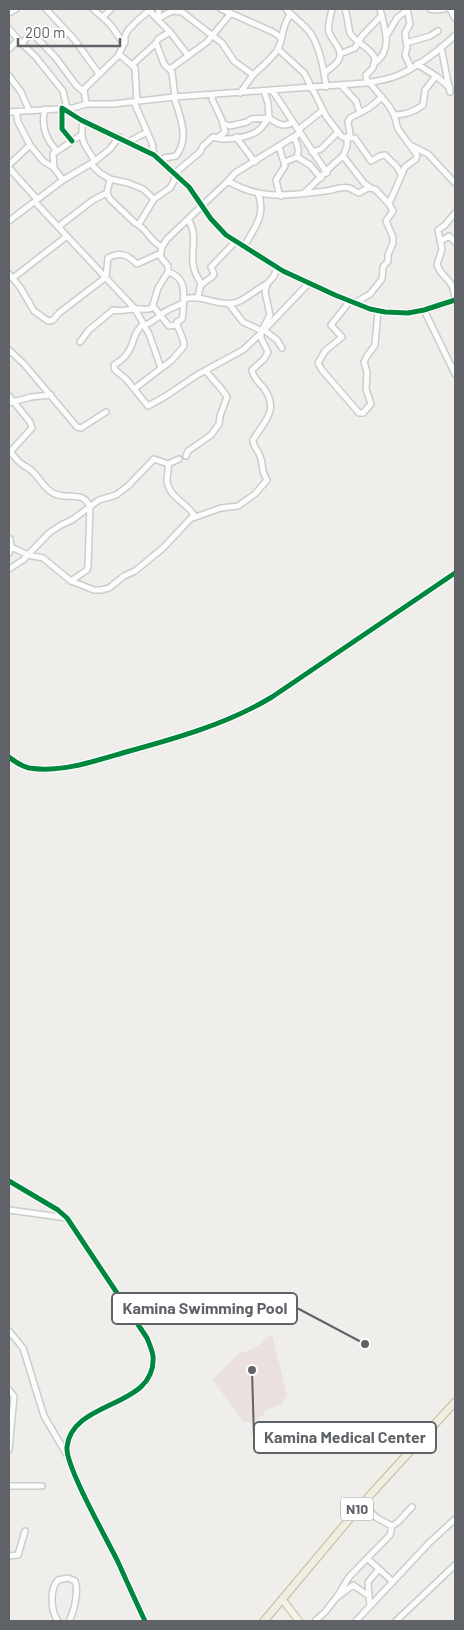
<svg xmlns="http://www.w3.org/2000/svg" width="464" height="1630" font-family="Barlow,sans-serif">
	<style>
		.medical { fill: #eae0de }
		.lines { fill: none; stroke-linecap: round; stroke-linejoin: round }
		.minor-casing { stroke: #cbcccc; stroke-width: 8 }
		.major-casing { stroke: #d7ceb8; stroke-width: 9 }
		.highway-casing { stroke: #c8b996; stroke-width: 9 }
		.minor { stroke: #fdfcfc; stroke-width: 5 }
		.major { stroke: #f4f2e9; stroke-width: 6 }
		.highway { stroke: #f0ede3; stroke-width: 7 }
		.cycleway-casing { stroke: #fff; stroke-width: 8 }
		.cycleway { stroke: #00873e; stroke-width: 5 }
		.labels { text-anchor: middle; stroke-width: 4; stroke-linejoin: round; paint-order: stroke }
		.shield { fill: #fff; stroke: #8f9295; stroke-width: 1 }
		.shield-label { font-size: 14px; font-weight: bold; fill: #5f6368 }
		.leader { fill: none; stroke: #5f6368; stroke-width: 2 }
		.callout-dot { fill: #5f6368; stroke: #fff; stroke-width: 2 }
		.callout { fill: #fff; stroke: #5f6368; stroke-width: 2 }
		.callout-label { font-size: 16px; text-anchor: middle; font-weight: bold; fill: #5f6368 }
	</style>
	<rect width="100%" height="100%" fill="#efeeea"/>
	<!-- medical -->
	<path class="medical" d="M272,1334L287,1395L282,1404L264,1411V1414L255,1421L244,1423L213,1380L240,1352H246L258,1346Z"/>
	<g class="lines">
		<defs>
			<path id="minor" d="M46,9L74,39L99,74
				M93,9L110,24L124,44
				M148,9L157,19L172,11L182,12L222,43L234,61L253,75L240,93
				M159,9L157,19L170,32L158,39L156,43L164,64L172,72L175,98
				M221,9L273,32L279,36L281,39
				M286,9C293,17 305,25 311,34C320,48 324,70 326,87
				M345,9C347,14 349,31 350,33C356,43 370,47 375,58L373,68L366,75L367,83
				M407,9L410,24L405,33L407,47L405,55L411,68
				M430,9L434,10L445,9
				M450,9L455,18
				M9,13L16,9
				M103,17L111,9
				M9,29L22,44L35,56L63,91L67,108
				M170,32L187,54V57
				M387,35L397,18L407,10
				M406,43L430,36L438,31
				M22,44L30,34H33L56,58L76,85L84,92
				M441,47L450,92
				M9,49L18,40
				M278,49L304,73L309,82L310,88
				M119,54L135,68L137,101
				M340,54L355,48L362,36L382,15
				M375,63C394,49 384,27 380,9
				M417,64L436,76L450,88
				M132,65L156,43
				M170,69L207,42L231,13
				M324,74C328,69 335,66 338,61C345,50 332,42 329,32C327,26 331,15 332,9
				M253,75C260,68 269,61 275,53C282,45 281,37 284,28C285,23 288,18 290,14
				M9,76L21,92L29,110
				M341,85L356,101L360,113
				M312,88L326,116L342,137L355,138L371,161L380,156L385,155L397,167L401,174
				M272,90L327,173
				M134,102L152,143L154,155
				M86,104L84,89L118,56L125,42V36L128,30L138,20L151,9
				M45,109C41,124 45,138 56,150L53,154L54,168
				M9,112L73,108L86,104H113L174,97L365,83C376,81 387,80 396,76C413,70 443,48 455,35
				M394,115C405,115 414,112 423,105L425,90L436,76
				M83,121C79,141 85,145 95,161
				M224,124L230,126L247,122L251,119L269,118L268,103L264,91
				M298,130L323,110
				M236,137L255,162
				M217,138C226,141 251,137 259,130C263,127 265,122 269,118C278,124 283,128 293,122
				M348,138L350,134L348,122L350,118L369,108L382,97
				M72,141L62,129V108L81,120L154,155L189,187L211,219L226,235L283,271L335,295L370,309L385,312L408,313L424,310L455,300
				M128,142L147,132
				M30,145L43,161L54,168L63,180
				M410,145L428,154L455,183
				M279,147L285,166L276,180L279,193L281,196
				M56,152L81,135
				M312,152L321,149L337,133
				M343,156L347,146V138
				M297,157L310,165L321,178
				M161,161L164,158L176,156C190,138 180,117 174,97
				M285,162L297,157C300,148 297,145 294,137
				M91,164L100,173L110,179L128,183L143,189L154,199
				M9,165L30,145L18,122L16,112
				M9,168L36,198L35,202L135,309L149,334L161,368
				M110,179L107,193L110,199L135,223C146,227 150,242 162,247
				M228,181L235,173L300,133
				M304,193C318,181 329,167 343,156L364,183L371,188
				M188,219C202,241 183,258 201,283L198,297
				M9,221L63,180L95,161L110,149L119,137
				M139,224L154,199L170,188L174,181L175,173L200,152L203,146L213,137L217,138L225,132L222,120L212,99L213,95
				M58,227L93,200L107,193
				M441,241L449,236L455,242
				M244,247C253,229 267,216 258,193
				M9,274L20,287L34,311L48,321L53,320L59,313L106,277L108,258C120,251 128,255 137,264L161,253
				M13,278L67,236
				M201,285L213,276L214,274L211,267L235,242
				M184,299C203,294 215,306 234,303C243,302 256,289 267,284
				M455,300C453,276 443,281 437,265L442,249L438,230L445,225L455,213
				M350,301L331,325L342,337L325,351L318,363L322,370L359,413H363L371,404L366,389L367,372L364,362L367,356L375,345L378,311
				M355,303L370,294L382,279L383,267L388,261V255L393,243V237L386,221L393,211L389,204L405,167L416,159L417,155L398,129L394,115L389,106L369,82
				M229,304L243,322L262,331
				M153,306L169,326L176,325
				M424,310L455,374
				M144,324C132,332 135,345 126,355C123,360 118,362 114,365L115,370L126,379L148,406L166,396L197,375L243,350L261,333
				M145,325C155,321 155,319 163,313C169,309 177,306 183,303
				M267,327L309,283
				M264,330L277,340L282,348
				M80,342L89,330L113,310C122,312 127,309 135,309C142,308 145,311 152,308L158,288L168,272V266L160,256L162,247L167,239L228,181C261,201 290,195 326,191C333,190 342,186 349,188C353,189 355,192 359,193L368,188L375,189L389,204
				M9,350L24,364L77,427L81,428L106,412
				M134,389L172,360L184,346C184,336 177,330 177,322L182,319L183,314C183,297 189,278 168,272
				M9,396L30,422L32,428L10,452
				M9,403L31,397L51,395
				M9,450C16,459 19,463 28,468C38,474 43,488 53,493C66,501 83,489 90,507L88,566L87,570L71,581
				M186,456L188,451L211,435L219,424L220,416L227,397C221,387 213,380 206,371
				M190,519L221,508L238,506L255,494L267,480C260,469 264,465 260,456C258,450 253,447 253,440C265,420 280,410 263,387C258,382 253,377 252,370L264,359L268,352L261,338V332L270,315L265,292L267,284L274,276L277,267
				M9,546L28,555L43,558L71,581L94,590H101L109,588L124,576L135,571L163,548L194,515C187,503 168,497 167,480C167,475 169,470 168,464
				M9,553L11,547L10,539
				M9,569L23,560L49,533L61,525L72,520L99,500L116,495L128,486L154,459L168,464L179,459
				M9,757C15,762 21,766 29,768C61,773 95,761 126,752C177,738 227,724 272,697L455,573
				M9,1181L58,1210L67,1218L147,1338C149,1343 152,1350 153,1356C157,1409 72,1399 67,1447C65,1466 108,1541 118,1562C127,1582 136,1602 145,1621
				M9,1210L67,1218
				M9,1331L23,1348L44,1416L67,1455
				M9,1390L14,1396L9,1450
				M9,1486H42
				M362,1504L377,1518L392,1526L398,1522L412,1507
				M9,1556L18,1555L25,1531
				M368,1559L379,1569L368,1582L369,1596
				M379,1569L393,1582
				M336,1598L349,1577L390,1535L392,1526
				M58,1621C51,1612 49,1590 58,1580L68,1578L75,1581C79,1591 74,1612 69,1621
				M315,1621L325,1612L336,1598L353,1585L369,1596L370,1606
				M356,1621L429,1543L455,1519
				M396,1621L455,1565"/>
			<path id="major" d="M282,1599L299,1621"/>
			<path id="highway" d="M264,1621L362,1504L455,1402"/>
		</defs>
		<!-- minor casing -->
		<use href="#minor" class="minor-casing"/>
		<!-- major casing -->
		<use href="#major" class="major-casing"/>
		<!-- highway casing -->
		<use href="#highway" class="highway-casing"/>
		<!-- minor -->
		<use href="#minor" class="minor"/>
		<!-- major -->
		<use href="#major" class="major"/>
		<!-- highway -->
		<use href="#highway" class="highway"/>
		<defs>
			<path id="cycleway" d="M72,141L62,129V108L81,120L154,155L189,187L211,219L226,235L283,271L335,295L370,309L385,312L408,313L424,310L455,300
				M9,757C15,762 21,766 29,768C61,773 95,761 126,752C177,738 227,724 272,697L455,573
				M9,1181L58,1210L67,1218L147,1338C149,1343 152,1350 153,1356C157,1409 72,1399 67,1447C65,1466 108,1541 118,1562C127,1582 136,1602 145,1621"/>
		</defs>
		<!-- cycleway casing -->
		<use href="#cycleway" class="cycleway-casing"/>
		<!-- cycleway -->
		<use href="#cycleway" class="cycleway"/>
	</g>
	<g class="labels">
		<!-- shield labels -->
		<rect class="shield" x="341" y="1497.5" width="32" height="23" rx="4"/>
		<g class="shield-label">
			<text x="357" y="1514">N10</text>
		</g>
	</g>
	<!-- callouts -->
	<path class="leader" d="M365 1344L297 1308M252 1370L254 1438"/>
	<g class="callout-dot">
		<circle cx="365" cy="1344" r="5"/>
		<circle cx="252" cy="1370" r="5"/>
	</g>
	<g class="callout">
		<rect x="112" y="1293" width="185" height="31" rx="5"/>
		<rect x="254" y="1422" width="182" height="31" rx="5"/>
	</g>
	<g class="callout-label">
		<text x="205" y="1314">Kamina Swimming Pool</text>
		<text x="345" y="1443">Kamina Medical Center</text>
	</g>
	<!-- border -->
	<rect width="464" height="1630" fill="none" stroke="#5f6368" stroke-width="20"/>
	<!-- scale -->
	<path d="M18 38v8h102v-8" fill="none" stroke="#5f6368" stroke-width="2.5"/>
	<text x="25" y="38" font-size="15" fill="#5f6368" stroke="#ffffff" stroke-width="4" paint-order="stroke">200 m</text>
</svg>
